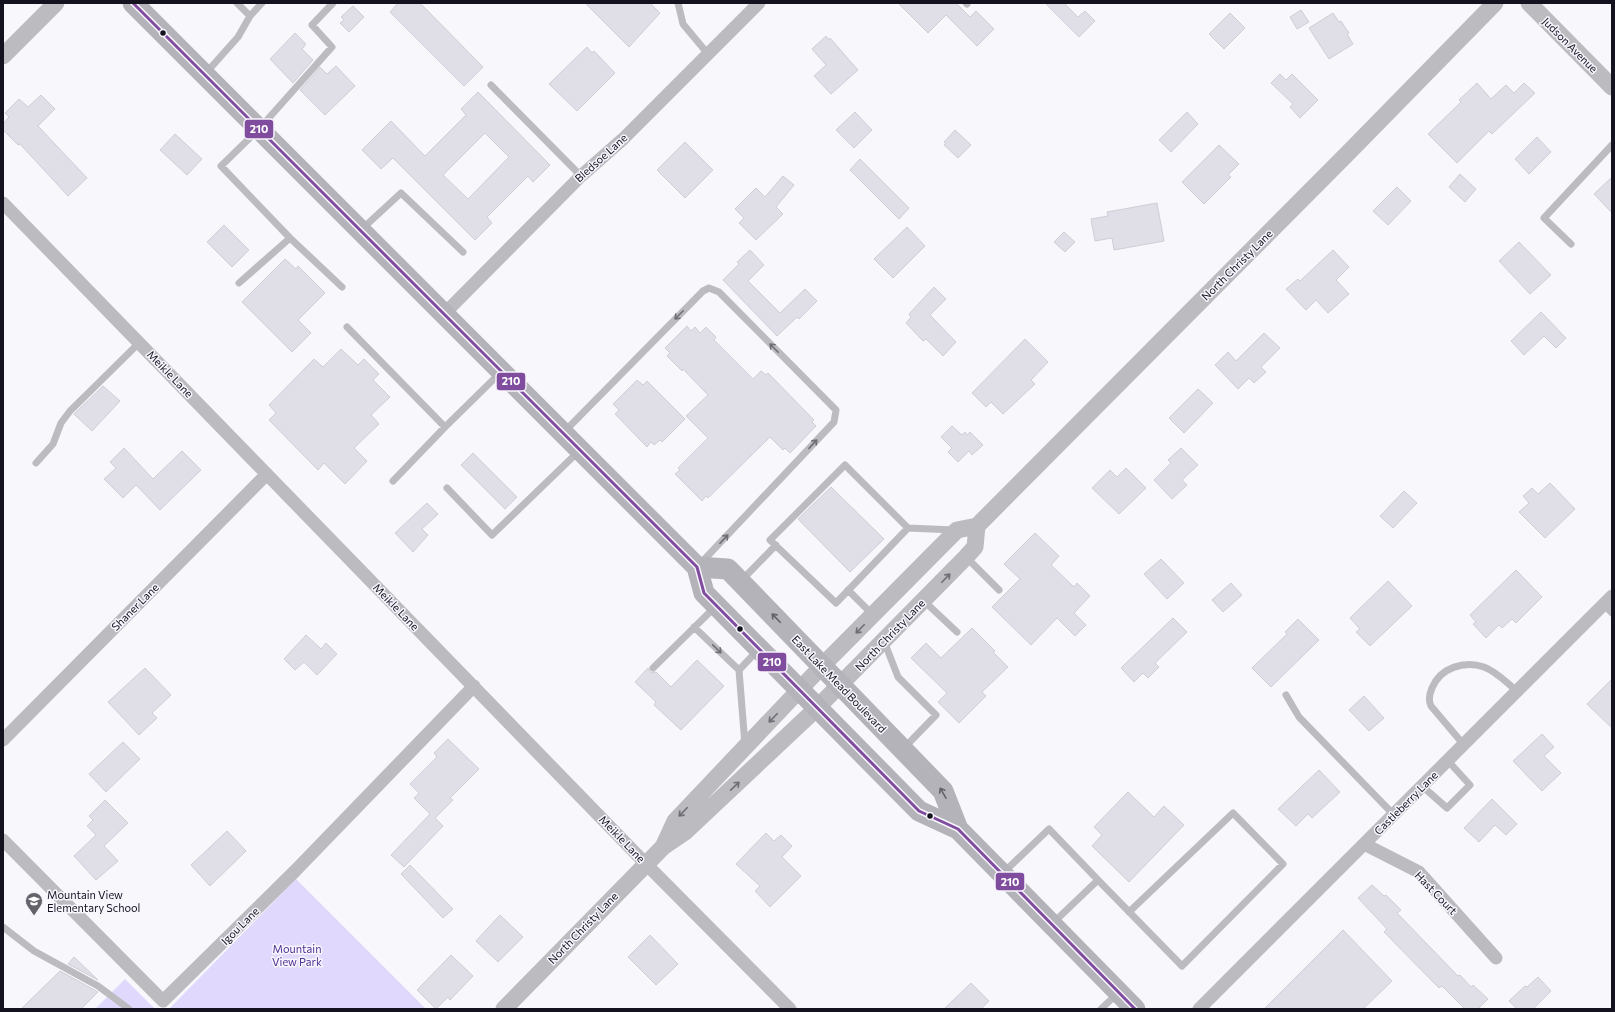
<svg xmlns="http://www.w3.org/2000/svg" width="1615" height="1012" font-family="Commissioner,sans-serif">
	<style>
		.green { fill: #e0d9fd }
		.building { fill: #e0dfe8; stroke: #cfcdd6; fill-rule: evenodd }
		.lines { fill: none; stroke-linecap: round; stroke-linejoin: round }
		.service { stroke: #bcbbc0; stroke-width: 7 }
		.minor { stroke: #bcbbc0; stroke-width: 13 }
		.tertiary { stroke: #bcbbc0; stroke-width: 17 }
		.primary { stroke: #b4b3ba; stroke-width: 21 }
		.bus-1-casing { stroke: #f7f5fd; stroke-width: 6 }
		.bus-1 { stroke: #804c9e; stroke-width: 3 }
		.oneway { stroke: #706f77 }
		.oneway2 { stroke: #64626c }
		.bus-dot { fill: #14121e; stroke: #f7f5fd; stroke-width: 1.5 }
		.labels { text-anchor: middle; stroke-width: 3; stroke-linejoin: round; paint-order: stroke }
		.street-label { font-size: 11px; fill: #14121e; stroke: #f7f5fd }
		.poi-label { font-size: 11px; fill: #14121e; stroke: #f7f5fd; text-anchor: start }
		.park-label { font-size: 11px; fill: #513193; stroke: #f7f5fd }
		.line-badge { stroke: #f7f5fd; stroke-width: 1.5 }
		.badge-label { font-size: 11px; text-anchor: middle; font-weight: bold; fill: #fff }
	</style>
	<rect width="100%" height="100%" fill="#f8f7fb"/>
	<!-- green -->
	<path class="green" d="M296,879L426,1009H169Z
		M125,979L155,1009H95Z"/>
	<!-- building -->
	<path class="building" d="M398,3H420L483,67L464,86L390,12Z
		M585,3H650L660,13L629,47Z
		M898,3H958L957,4L970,17L976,11L994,29L977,46L946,15L928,33Z
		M1045,3H1064L1078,17L1085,11L1095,21L1079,37Z
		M353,6L364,17L349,32L340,23L344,20L341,17Z
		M1301,10L1309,22L1297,29L1290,17Z
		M1230,13L1245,28L1224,49L1209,34Z
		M1333,13L1339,22L1341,21L1349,33L1347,34L1353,44L1329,59L1309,28Z
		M295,33L306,44L302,49L313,60L293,83L270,59Z
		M826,36L829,40L830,38L858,70L831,94L814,76L826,65L812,49Z
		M587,47L592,53L594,51L615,73L577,111L549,84Z
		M336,66L355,86L325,115L300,90L320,67L327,74Z
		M1280,74L1286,80L1292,74L1318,100L1300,118L1290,107L1293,104L1271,83Z
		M1477,83L1491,99L1506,85L1514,93L1524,83L1535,93L1492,134L1489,131L1457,163L1428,134L1461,102L1459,100Z
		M478,92L550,165L533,182L528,176L487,217L492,223L475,240L393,158L381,169L362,150L391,121L425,156L466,115L461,109ZM485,133L509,157L468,199L443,175Z
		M41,95L55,109L38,126L87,178L68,196L20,144L18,145L3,130V124L9,117L5,113L19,99L28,107Z
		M855,112L872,130L854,148L836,130Z
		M1187,112L1198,124L1171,152L1159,140Z
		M955,130L971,145L958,158L944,145L946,144L944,142Z
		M175,134L202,159L187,175L160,150Z
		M1537,137L1551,152L1529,174L1515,159Z
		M685,142L713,170L685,198L657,170Z
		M1219,145L1239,164L1228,175L1231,177L1204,204L1182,182Z
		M860,159L909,208L899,219L850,170Z
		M1460,174L1476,189L1465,202L1449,187Z
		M783,176L794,185L776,207L783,214L756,240L739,223L744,218L735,209L756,188L765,197Z
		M1612,177V213L1594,194Z
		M1397,187L1411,201L1388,225L1373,211Z
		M1157,203L1164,241L1114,250L1112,238L1095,241L1091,219L1108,216L1107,212Z
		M224,225L249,250L232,267L207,242Z
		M907,227L925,246L893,278L874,259Z
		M1064,232L1075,242L1065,252L1054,242Z
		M1519,242L1551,275L1530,294L1499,261Z
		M750,250L764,265L748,281L780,313L805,289L817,301L799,319L797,317L777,336L723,280L739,264L737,262Z
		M1333,250L1349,267L1336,280L1349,294L1328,313L1316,300L1306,310L1286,289L1298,279L1300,281Z
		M285,259L296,269L298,266L325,293L298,320L311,333L292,352L242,302Z
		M934,287L946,299L930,315L956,342L943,356L926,339L923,341L906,323L911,317L909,314Z
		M1541,312L1566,338L1556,348L1544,336L1524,355L1511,341Z
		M687,326L691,331L695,327L700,333L706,327L716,337L714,340L753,379L761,371L766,375L768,373L814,420L812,422L816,426L790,453L785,448L783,450L770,437L708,498L706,496L702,501L675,474L680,470L678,468L708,438L686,416L708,395L683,369L682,371L667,356L670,353L665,348Z
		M1264,333L1280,348L1261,367L1266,372L1254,383L1249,378L1238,389L1215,365L1228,352L1236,361Z
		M1025,339L1048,362L1031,380L1035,384L1003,414L991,402L986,407L972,393Z
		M341,349L358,365L364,359L379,374L373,380L390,397L371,415L379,424L354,448L367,461L345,484L324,463L318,470L269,420L276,413L269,405L314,359L323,367Z
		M637,380L643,385L647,381L685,419L662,442L660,440L654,445L651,442L647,447L615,414L619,410L613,404Z
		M103,386L120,401L92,431L74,414Z
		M1198,389L1213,403L1184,433L1169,418Z
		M952,426L962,435L965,432L967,435L970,432L983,445L972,455L969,451L958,462L948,452L952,448L941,437Z
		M124,448L153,479L182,451L201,470L160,510L136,485L123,498L104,479L116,468L110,462Z
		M1181,448L1198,465L1182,480L1187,485L1172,499L1154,480L1171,463L1168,460Z
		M473,453L517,497L505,509L461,465Z
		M1126,468L1146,488L1119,514L1092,488L1110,470L1117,477Z
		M1550,483L1575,509L1545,538L1519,512L1529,503L1523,496L1532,488L1538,494Z
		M831,487L884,539L850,572L798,519Z
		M1404,491L1417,503L1393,528L1380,516Z
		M427,503L438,514L422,529L428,535L413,552L395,533Z
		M1035,533L1059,556L1051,565L1074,587L1077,583L1090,596L1074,613L1086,625L1075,636L1057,618L1031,645L992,607L1020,579L1004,564Z
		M1161,559L1184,583L1167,599L1144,574Z
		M1516,570L1542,597L1516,623L1512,619L1502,628L1499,625L1486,638L1473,624L1476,622L1470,615Z
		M1388,581L1412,606L1370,646L1356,632L1360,629L1350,618Z
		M1231,583L1242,595L1223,612L1212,600Z
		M1173,618L1187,632L1155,663L1159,667L1148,678L1143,673L1134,682L1121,668Z
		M1298,619L1319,640L1271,687L1252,668L1287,634L1285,632Z
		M972,628L995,651L993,652L1008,667L982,692L986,696L959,723L938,702L947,693L911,658L926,643L941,658Z
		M306,635L321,649L326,643L337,654L317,675L304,662L295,670L284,659Z
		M697,660L724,686L681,730L654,705L656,702L635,682L648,668L651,673L656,672L671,687Z
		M145,668L171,695L152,713L157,718L139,735L108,702Z
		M1612,679V728L1587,704Z
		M1364,696L1384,718L1369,731L1349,710Z
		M1542,734L1554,747L1544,756L1561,773L1542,791L1513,761Z
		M448,739L479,769L450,798L453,800L435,818L443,826L404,867L391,855L430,814L414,798L419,793L410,784L437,757L434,753Z
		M123,742L140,759L106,792L89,774Z
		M1319,770L1340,792L1312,818L1308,814L1296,826L1278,809Z
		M1128,792L1154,817L1164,806L1184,825L1129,882L1092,846L1102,835L1094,827Z
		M1492,799L1517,824L1506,835L1495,825L1479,842L1464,828Z
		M105,800L128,823L104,846L118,861L96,880L74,856L96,835L87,826L93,820L89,816Z
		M227,831L246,851L210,886L191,865Z
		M766,833L774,841L781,835L792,846L782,857L801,876L770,907L755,891L760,886L736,864Z
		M410,865L453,909L443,918L401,874Z
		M1372,885L1384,896L1386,895L1401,910L1397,913L1458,976L1460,975L1471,987L1473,985L1488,999L1478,1009H1465L1442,986L1439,988L1384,932L1387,929L1358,898Z
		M500,915L523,937L498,962L476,941Z
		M1343,930L1392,981L1363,1009H1264Z
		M650,935L678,964L656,985L628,957Z
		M451,955L473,976L450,1000L448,997L436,1009L417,990Z
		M74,957L98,980L68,964Z
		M60,971L98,992L81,1009H21Z
		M1538,977L1551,991L1533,1009H1517L1509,1001L1525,986L1527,987Z
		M971,983L989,1001L981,1009H944Z"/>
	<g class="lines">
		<!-- service -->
		<path class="service" d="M237,3L250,16
			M333,3L312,25L332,47L259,129L221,166L290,238L342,287
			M678,3L683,24L708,54
			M966,3L967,4
			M206,73L238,37L250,16L262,3
			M491,85L581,176
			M362,229L401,193L463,252
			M1571,244L1544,218L1612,145
			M239,283L290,238
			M347,327L445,427L500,373
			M565,431L703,291L709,288L719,292L836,410L834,422L700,564
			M36,463L53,444L61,423L70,411L139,343
			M393,481L445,427
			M447,488L492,535L579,451
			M908,528L836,603L770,540L845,465L908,528L954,530
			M966,557L999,590
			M741,581L776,545
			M848,590L873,615
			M924,601L957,632
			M1604,605L1612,613
			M694,627L739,670L745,745
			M884,641L898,677L936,715L904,748
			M653,668L715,607
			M739,670L758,650
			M1286,695L1299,717L1394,815
			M1464,745L1431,706C1428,700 1429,695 1432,688C1440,668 1464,660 1484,667C1497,672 1507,683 1517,691
			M1422,786L1447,808L1470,785L1448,761
			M1003,873L1049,829L1098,880L1053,923
			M1098,880L1182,966L1283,864L1233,813L1129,912
			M3,927L34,951L98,986L129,1009
			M1101,1009L1117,994"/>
		<!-- minor -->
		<path class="minor" d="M3,203L646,864L790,1009
			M444,314L581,176L623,139L759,3
			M3,740L267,474
			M3,840L163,1001L295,871L474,686
			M1364,844L1419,872L1496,958
			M1199,1009L1612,596"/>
		<!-- tertiary -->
		<path class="tertiary" d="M1529,3L1612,87
			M3,56L56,3
			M663,847L675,821L822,666L957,530L977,526L1348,153L1495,3
			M504,1009L663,847L685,832L817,708L966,557L975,547L977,526"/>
		<!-- primary -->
		<path class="primary" d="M133,3L697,567L704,593L919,811L958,829L1135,1009
			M697,567L728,569L943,791L958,829"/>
		<defs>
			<path id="bus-1" d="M133,3L697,567L704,593L919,811L958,829L1135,1009"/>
		</defs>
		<!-- bus-1 casing -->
		<use href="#bus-1" class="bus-1-casing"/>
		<!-- bus-1 -->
		<use href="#bus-1" class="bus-1"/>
	</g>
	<!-- one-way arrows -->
	<defs><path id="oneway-shaft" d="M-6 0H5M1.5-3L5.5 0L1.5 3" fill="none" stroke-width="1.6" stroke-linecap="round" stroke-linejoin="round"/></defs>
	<g class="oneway">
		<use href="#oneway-shaft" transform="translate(679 315) rotate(135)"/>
		<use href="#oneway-shaft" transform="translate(774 348) rotate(-135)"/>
		<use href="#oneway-shaft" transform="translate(813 444) rotate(-47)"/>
		<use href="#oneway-shaft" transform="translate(724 539) rotate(-47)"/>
		<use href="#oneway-shaft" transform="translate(946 578) rotate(-46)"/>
		<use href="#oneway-shaft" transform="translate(860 629) rotate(134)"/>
		<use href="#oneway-shaft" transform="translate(717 649) rotate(44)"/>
		<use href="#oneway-shaft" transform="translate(773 718) rotate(134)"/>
		<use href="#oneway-shaft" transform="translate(735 786) rotate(-43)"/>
		<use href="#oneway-shaft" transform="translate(683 812) rotate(134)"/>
	</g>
	<g class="oneway2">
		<use href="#oneway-shaft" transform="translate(776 618) rotate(-134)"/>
		<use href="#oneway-shaft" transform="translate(943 793) rotate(-120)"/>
	</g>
	<!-- icons -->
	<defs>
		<symbol id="school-pin" viewBox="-11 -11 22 30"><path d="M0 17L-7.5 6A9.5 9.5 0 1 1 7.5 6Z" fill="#64626b" stroke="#f7f5fd"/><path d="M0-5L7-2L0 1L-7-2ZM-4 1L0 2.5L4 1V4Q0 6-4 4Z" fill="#fff"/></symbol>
	</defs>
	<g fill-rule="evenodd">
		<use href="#school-pin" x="24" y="891" width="20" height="27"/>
	</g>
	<!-- markers -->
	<g class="bus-dot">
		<circle cx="163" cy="33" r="3.5"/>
		<circle cx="740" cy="629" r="3.5"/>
		<circle cx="930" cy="816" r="3.5"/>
	</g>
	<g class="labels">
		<!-- street labels -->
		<g class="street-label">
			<text transform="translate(1570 45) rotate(45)" y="4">Judson Avenue</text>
			<text transform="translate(601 158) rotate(-42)" y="4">Bledsoe Lane</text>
			<text transform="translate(1237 265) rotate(-45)" y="4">North Christy Lane</text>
			<text transform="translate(170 374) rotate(46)" y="4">Meikle Lane</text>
			<text transform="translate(135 607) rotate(-45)" y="4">Shaner Lane</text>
			<text transform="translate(396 607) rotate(46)" y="4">Meikle Lane</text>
			<text transform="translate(890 635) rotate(-46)" y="4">North Christy Lane</text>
			<text transform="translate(839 684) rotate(46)" y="4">East Lake Mead Boulevard</text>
			<text transform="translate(1406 803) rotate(-45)" y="4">Castleberry Lane</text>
			<text transform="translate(622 839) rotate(46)" y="4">Meikle Lane</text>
			<text transform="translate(1436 893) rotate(46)" y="4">Hast Court</text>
			<text transform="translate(240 926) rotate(-45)" y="4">Igou Lane</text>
			<text transform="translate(583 928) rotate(-46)" y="4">North Christy Lane</text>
		</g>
		<!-- poi labels -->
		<g class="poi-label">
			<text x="47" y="899">Mountain View<tspan x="47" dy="13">Elementary School</tspan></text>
		</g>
		<!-- park labels -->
		<g class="park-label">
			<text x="297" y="953">Mountain<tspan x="297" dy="13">View Park</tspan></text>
		</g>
	</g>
	<g class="line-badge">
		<rect x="244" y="119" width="30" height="20" rx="4" fill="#804c9e"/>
		<rect x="496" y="372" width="30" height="19" rx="4" fill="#804c9e"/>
		<rect x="757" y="652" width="30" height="20" rx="4" fill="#804c9e"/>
		<rect x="995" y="872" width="30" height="19" rx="4" fill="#804c9e"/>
	</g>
	<g class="badge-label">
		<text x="259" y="133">210</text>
		<text x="511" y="385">210</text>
		<text x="772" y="666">210</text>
		<text x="1010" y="886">210</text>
	</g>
	<!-- border -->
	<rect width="1615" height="1012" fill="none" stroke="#14121e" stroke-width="8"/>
</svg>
